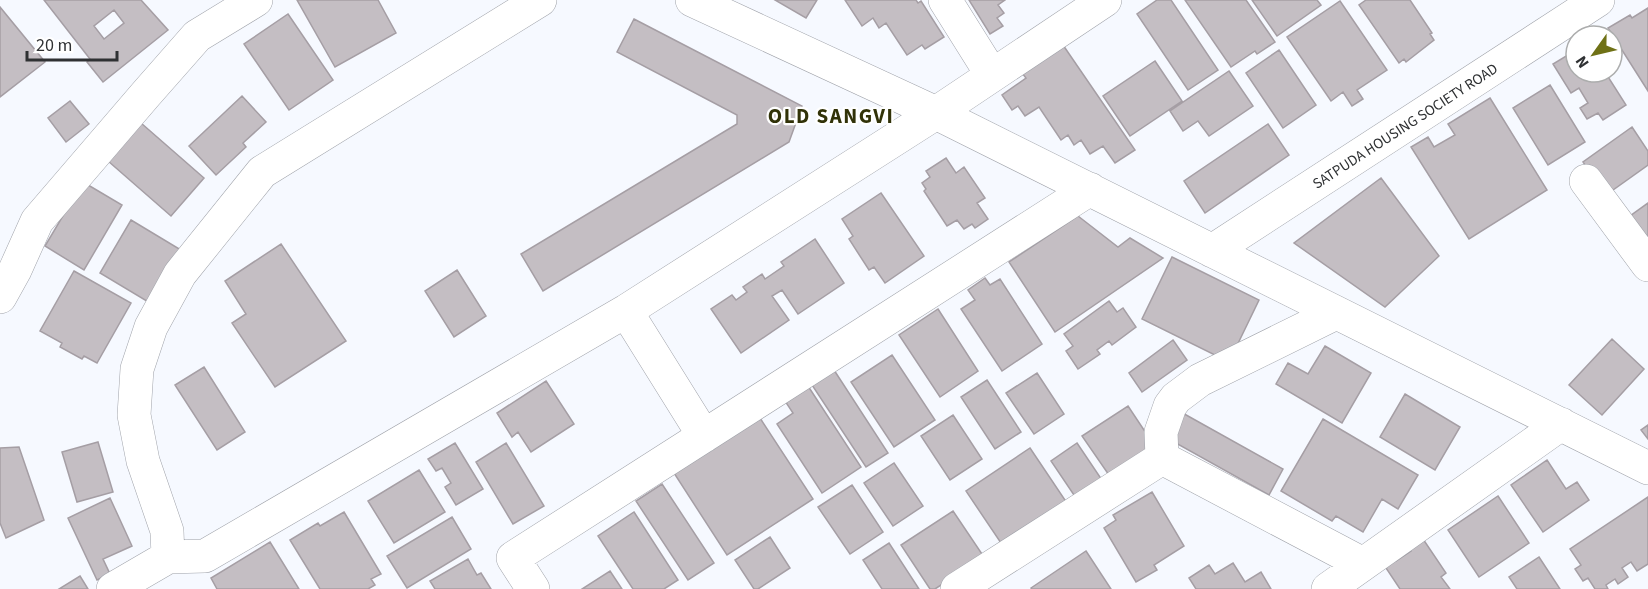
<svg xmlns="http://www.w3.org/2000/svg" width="1648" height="589" font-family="'Source Sans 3',sans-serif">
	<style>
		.building { fill: #c4bec3; stroke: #a59ea4; stroke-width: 1.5; fill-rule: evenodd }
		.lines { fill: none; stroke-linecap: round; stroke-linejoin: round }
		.minor-casing { stroke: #a0a3aa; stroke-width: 34 }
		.minor { stroke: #fff; stroke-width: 33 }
		.labels { text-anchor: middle; stroke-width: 4.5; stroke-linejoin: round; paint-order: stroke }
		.street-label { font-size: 15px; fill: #2f3133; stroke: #fff }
		.district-label { font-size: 21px; font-weight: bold; letter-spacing: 1.5px; fill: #313208; stroke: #fff }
	</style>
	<rect width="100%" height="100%" fill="#f6f9ff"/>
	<!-- building -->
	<path class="building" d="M44,0H141L168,30L103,82L87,62L90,59ZM114,10L124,23L104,39L94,26Z
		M297,0H378L396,33L335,67Z
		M775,0H817L806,18Z
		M845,0H916L918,3L921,1L944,37L925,49L922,45L907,55L886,23L879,28L873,18L862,26Z
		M969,0H1005L998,5L1004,13L997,18L1003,26L990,34Z
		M1157,0H1171L1218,70L1188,90L1137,14Z
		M1185,0H1246L1275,42L1257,54L1255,51L1231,67Z
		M1252,0H1317L1321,5L1277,36Z
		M1366,0H1410L1432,33L1430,34L1434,40L1406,62L1404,59L1399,63L1359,5Z
		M1340,1L1387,70L1357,90L1363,99L1352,106L1343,92L1331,101L1287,37Z
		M0,7L45,62L0,97Z
		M1648,8V91L1608,28L1630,15L1632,18Z
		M288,14L333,80L289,110L244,44Z
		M634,19L802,106L789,142L543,291L521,254L737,124V115L617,52Z
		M1063,45L1135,150L1115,163L1103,146L1090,154L1081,140L1074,145L1068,135L1061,140L1039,107L1025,116L1018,106L1012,110L1002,95L1026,78L1022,73Z
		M1279,50L1316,105L1283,128L1246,73Z
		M1576,50V72H1605L1626,105L1603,120L1598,113L1587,119L1580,108L1588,103L1579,88L1571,93L1553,64Z
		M1155,61L1182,101L1130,136L1103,96Z
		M1229,71L1253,106L1209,136L1198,121L1183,131L1170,111Z
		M1550,85L1585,142L1548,165L1513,108Z
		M242,96L266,122L243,143L246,147L216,175L189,146Z
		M1490,98L1547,190L1469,239L1411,147L1428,137L1434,147L1455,135L1448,124Z
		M70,101L89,124L66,142L48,118Z
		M141,123L204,178L171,216L108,161Z
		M1268,124L1289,155L1205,213L1184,181Z
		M1632,127L1648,151V165L1606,195L1583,162Z
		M946,158L956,173L964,167L985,198L977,203L988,219L975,228L972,224L964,229L957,220L947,226L924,191L926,189L922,183L930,177L926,171Z
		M1381,178L1439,256L1385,307L1294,243Z
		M83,182L122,205L84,270L45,246Z
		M881,193L924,256L885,283L874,267L869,270L849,239L853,236L842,219Z
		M1648,203V242L1630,216Z
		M1078,216L1118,247L1130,238L1163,258L1055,332L1009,262Z
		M131,220L181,250L150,303L100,273Z
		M815,239L844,283L798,314L782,290L772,296L789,320L741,353L711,309L732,295L736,300L747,292L743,287L762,274L765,279L784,266L781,262Z
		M281,244L346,341L275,387L232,323L246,314L225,281Z
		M1172,257L1259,300L1229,362L1142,319Z
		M457,270L486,316L454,337L425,291Z
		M74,271L131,303L97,363L84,356L82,359L60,347L62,343L40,331Z
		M985,278L990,285L1000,279L1042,344L1002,371L961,309L975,300L968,290Z
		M1109,301L1117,312L1123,308L1136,327L1112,345L1109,341L1097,350L1100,354L1078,369L1066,351L1073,346L1064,334Z
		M938,309L978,371L940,397L899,335Z
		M1612,339L1644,369L1602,415L1569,385Z
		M1173,340L1187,360L1142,392L1129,373Z
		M1325,346L1371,373L1342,423L1276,384L1288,363L1308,374Z
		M892,355L935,420L894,447L851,382Z
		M204,367L245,432L217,450L175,385Z
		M834,370L888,453L866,467L812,385Z
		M1037,373L1064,414L1034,434L1006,393Z
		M987,380L1021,432L995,449L961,397Z
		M546,381L574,424L531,452L518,432L512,437L497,413Z
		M808,386L861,467L822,493L777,424L793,413L785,401Z
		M1405,394L1460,427L1435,470L1380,437Z
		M1128,406L1156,448L1111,478L1082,436Z
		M1179,411L1283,469L1269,495L1165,437Z
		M953,415L982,459L950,480L921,436Z
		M760,418L813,499L727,555L674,473Z
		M1323,419L1418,475L1398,509L1382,499L1363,532L1336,516L1332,521L1281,491Z
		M1648,425V439L1641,430Z
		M98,442L113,492L77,502L62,452Z
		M455,443L483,489L456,505L445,487L451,483L442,468L436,471L428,459Z
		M506,443L544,506L513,524L476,462Z
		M1077,443L1104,483L1078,501L1051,461Z
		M19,447L44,520L6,538L0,523V448Z
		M1030,448L1069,506L1005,549L966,491Z
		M1547,460L1566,489L1577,482L1589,500L1543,532L1511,485Z
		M894,463L923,506L893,526L864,483Z
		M419,470L445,512L394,543L368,501Z
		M662,484L714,563L688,580L636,501Z
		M852,485L883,532L850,554L818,507Z
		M1152,492L1184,546L1154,565L1157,570L1136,582L1104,528L1116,520L1113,515Z
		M1498,496L1529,543L1479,577L1448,530Z
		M1648,497V564L1637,571L1631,562L1622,568L1628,577L1618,584L1615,579L1606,585L1608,589H1595L1588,578L1583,581L1575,569L1581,565L1570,549Z
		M110,498L132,546L103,559L110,574L97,580L68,518Z
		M953,511L984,557L935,589H930L901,545Z
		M344,512L381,574L371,579L375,585L368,589H320L290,540L318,523L320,526Z
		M634,512L678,580L664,589H633L598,536Z
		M452,517L471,549L407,588L387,556Z
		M770,537L790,568L758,589H754L735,560Z
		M1423,539L1446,573L1441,577L1450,589H1400L1384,565L1394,558L1396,561L1411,551L1409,548Z
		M270,542L299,589H217L211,578Z
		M889,543L919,589H882L863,560Z
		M1086,551L1111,589H1032L1031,588Z
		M1539,557L1560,589H1517L1509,577Z
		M468,559L477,575L481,573L491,589H435L430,581Z
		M1233,563L1245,582L1261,572L1271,589H1196L1189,578L1209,565L1215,574Z
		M610,571L622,589H582Z
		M80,576L88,589H59Z"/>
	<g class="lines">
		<defs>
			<path id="minor" d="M692,0L936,113L1648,468
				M945,0L992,75
				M1586,181L1648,265
				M1212,251L1598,0
				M0,297L15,270L37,221L146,94L197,36L256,0
				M626,311L704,436
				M1162,458L1161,432L1170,406L1176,398L1200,380L1336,313
				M1162,458L1363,564
				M168,557L205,556L626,311L936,113L1105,0
				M113,589L168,557L167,531L143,461L134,415L137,369L151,327L180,274L262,172L540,0
				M533,589L513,558L1090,189
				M957,589L1162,458
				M1328,589L1561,424"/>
		</defs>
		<!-- minor casing -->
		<use href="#minor" class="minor-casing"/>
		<!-- minor -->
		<use href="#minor" class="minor"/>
	</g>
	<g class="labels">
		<!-- street labels -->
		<g class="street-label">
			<text transform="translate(1405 126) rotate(-33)" y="5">SATPUDA HOUSING SOCIETY ROAD</text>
		</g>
		<!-- district labels -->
		<g class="district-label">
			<text x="831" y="123">OLD SANGVI</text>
		</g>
	</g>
	<!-- north arrow -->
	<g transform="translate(1594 54) rotate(236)"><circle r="28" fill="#ffffff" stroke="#acadad" stroke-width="1.5"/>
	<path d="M0-4.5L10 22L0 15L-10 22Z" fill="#6f7116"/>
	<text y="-9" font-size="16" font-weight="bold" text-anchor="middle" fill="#2f3133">N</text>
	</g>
	<!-- scale -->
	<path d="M27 51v9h90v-9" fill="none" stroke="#2f3133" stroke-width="3"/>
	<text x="36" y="51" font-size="18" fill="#2f3133" stroke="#ffffff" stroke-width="4.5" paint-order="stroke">20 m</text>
</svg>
